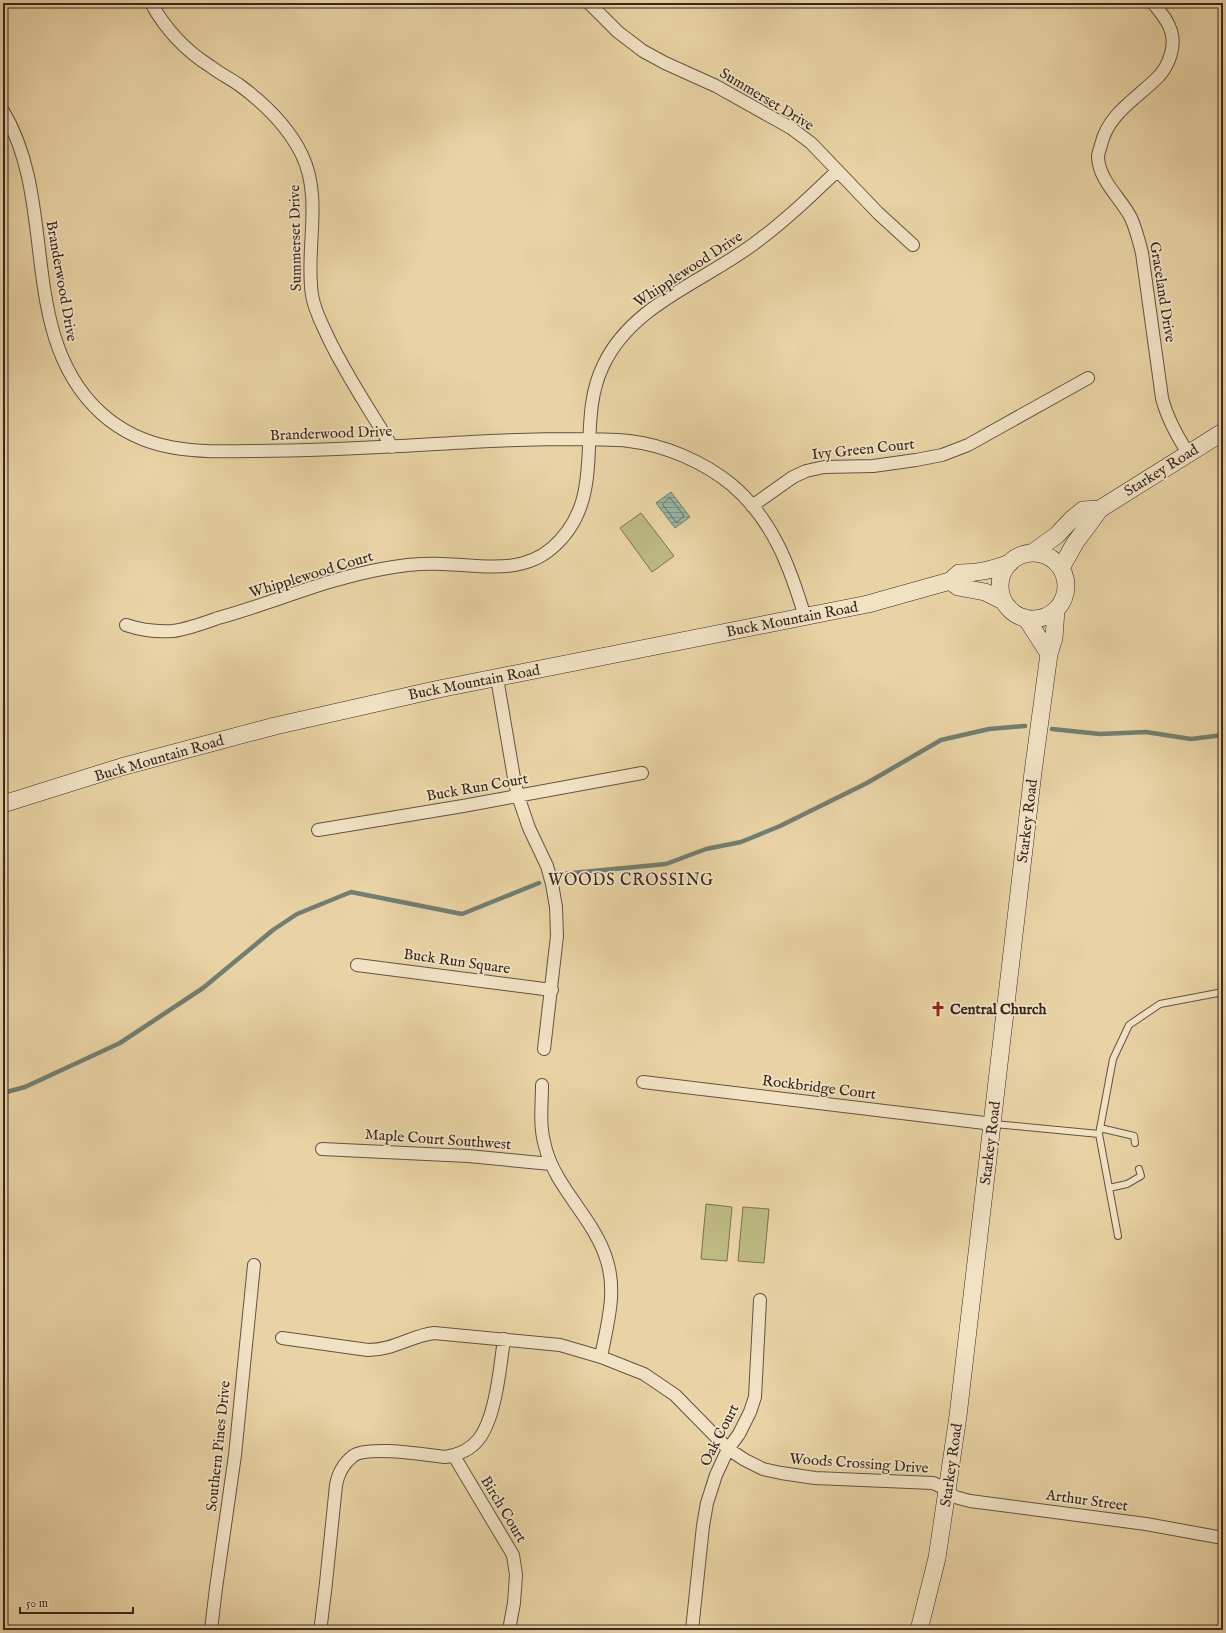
<svg xmlns="http://www.w3.org/2000/svg" width="1226" height="1633" font-family="'IM FELL English',serif">
	<style>
		.garden { fill: #bdba81; stroke: #7a7051 }
		.water { fill: url(#water-rules); stroke: #717e72 }
		.lines { fill: none; stroke-linecap: round; stroke-linejoin: round }
		.shore { stroke: #677064; stroke-width: 1 }
		.stream { stroke: #717e72; stroke-width: 4.5 }
		.lane-casing { stroke: #645242; stroke-width: 8 }
		.street-casing { stroke: #645242; stroke-width: 14 }
		.secondary-casing { stroke: #372721; stroke-width: 18 }
		.lane { stroke: #f1e2c4; stroke-width: 6 }
		.street { stroke: #f1e2c4; stroke-width: 12 }
		.secondary { stroke: #f1e2c4; stroke-width: 17 }
		.labels { text-anchor: middle; stroke-width: 3.5; stroke-linejoin: round; paint-order: stroke }
		.street-label { font-size: 15px; fill: #372721; stroke: #f1e2c4 }
		.poi-label { font-size: 15px; font-weight: bold; fill: #372721; stroke: #f1e2c4; text-anchor: start }
		.neighbourhood-label { font-size: 16px; letter-spacing: 1px; fill: #372721; stroke: #f1e2c4 }
	</style>
	<defs>
		<pattern id="water-rules" width="6" height="5" patternUnits="userSpaceOnUse"><rect width="6" height="5" fill="#97b8a8"/><path d="M0 2.5h6" fill="none" stroke="#7c9688"/></pattern>
	</defs>
	<rect width="100%" height="100%" fill="#e9d3a4"/>
	<filter id="stains"><feTurbulence type="fractalNoise" baseFrequency=".005" numOctaves="4"/><feColorMatrix values="0 0 0 0 .2 0 0 0 0 .09 0 0 0 0 .02 0 0 0 .5 -.17"/></filter>
	<radialGradient id="worn" r=".72"><stop offset=".6" stop-color="#630" stop-opacity="0"/><stop offset="1" stop-color="#630" stop-opacity=".3"/></radialGradient>
	<!-- garden -->
	<path class="garden" d="M641,513L674,556L652,572L620,528Z
		M706,1204L732,1207L727,1261L701,1259Z
		M743,1207L769,1209L764,1263L738,1261Z"/>
	<!-- water -->
	<path class="water" d="M671,492L690,517L675,528L656,503Z"/>
	<g class="lines">
		<!-- shore -->
		<path class="shore" d="M669,498L671,499L684,516L677,522L675,521L663,505Z"/>
		<!-- stream -->
		<path class="stream" d="M1052,729L1100,734L1146,732L1191,739L1223,735
			M562,874L666,864L706,849L741,842L780,826L867,783L941,740L989,729L1025,726
			M3,1093L25,1087L120,1043L203,988L273,930L297,914L351,892L462,914L539,883"/>
		<defs>
			<path id="lane" d="M994,1124L1099,1134L1118,1236
				M1100,1128L1134,1136L1135,1143
				M1099,1134L1113,1059L1129,1025L1160,1004L1223,992
				M1109,1188L1127,1184L1141,1176L1139,1169"/>
			<path id="street" d="M151,3C165,28 186,51 210,66C219,73 229,78 238,84C264,103 288,126 302,155C323,199 305,249 312,295C314,309 321,322 327,335C345,374 370,410 392,447
				M589,3L618,32L643,51L665,63L716,86L791,128L811,143L878,213L913,245
				M1153,3C1160,12 1168,20 1171,31C1176,46 1169,65 1159,76C1138,98 1108,113 1101,145C1100,149 1098,153 1098,157C1099,181 1121,198 1131,218C1136,229 1139,241 1142,253L1162,398C1167,418 1177,436 1188,453
				M3,111C59,203 16,335 101,413C146,454 199,452 255,451C327,451 399,446 471,442C508,440 546,439 584,439C599,440 614,439 629,441C665,445 704,462 732,485C773,520 790,567 805,617
				M752,506L793,477L806,471L824,467L873,466L916,460L942,455L968,445L1088,378
				M126,625C141,630 157,632 173,631C188,629 204,623 218,618C273,603 326,579 382,569C402,565 422,563 443,564C480,565 521,575 552,548C610,498 574,426 603,366C632,303 707,281 759,240C787,219 812,195 837,171
				M497,678L514,778L518,796L529,828L547,866L552,884L556,907L557,936L544,1049
				M318,830L463,806L642,773
				M357,965L552,990
				M643,1082L993,1124
				M542,1085C542,1106 539,1126 545,1146C555,1188 595,1219 607,1261C617,1293 607,1325 601,1357
				M322,1149L468,1156L551,1164
				M282,1338L368,1350C394,1350 410,1336 434,1333L560,1345L601,1357L644,1374L675,1395L728,1449L745,1460L763,1469L781,1473L815,1478L933,1483L942,1487L955,1497L970,1501L1146,1524L1223,1538
				M454,1456L513,1555L516,1575L514,1603L509,1630
				M321,1624L326,1583L336,1485C338,1474 344,1463 353,1456C368,1445 426,1455 445,1457C457,1455 470,1450 478,1440C496,1418 500,1367 504,1339
				M211,1630L216,1588L235,1455L254,1265
				M692,1630L703,1526L707,1503L716,1475L728,1449L739,1434L750,1412L755,1397L760,1300"/>
			<path id="secondary" d="M1032,553L1057,535L1072,519L1083,510L1100,509
				M1000 586a33 33 0 1 1 66 0a33 33 0 1 1-66 0Z
				M1061,568L1075,543L1100,509L1223,432
				M950,581L958,587L985,592L1003,601
				M1026,618L1049,654
				M3,804L121,767L275,726L439,689L868,604L950,581L959,573C979,573 991,570 1010,563
				M919,1630L937,1558L958,1416L1033,772L1049,654L1054,638L1056,610"/>
		</defs>
		<!-- lane casing -->
		<use href="#lane" class="lane-casing"/>
		<!-- street casing -->
		<use href="#street" class="street-casing"/>
		<!-- secondary casing -->
		<use href="#secondary" class="secondary-casing"/>
		<!-- lane -->
		<use href="#lane" class="lane"/>
		<!-- street -->
		<use href="#street" class="street"/>
		<!-- secondary -->
		<use href="#secondary" class="secondary"/>
	</g>
	<!-- icons -->
	<defs>
		<symbol id="church-bare" viewBox="-9 -9 18 18"><path d="M-1.2-6h2.4v3.5h3.3v2.4h-3.3V6h-2.4V-.1h-3.3v-2.4h3.3Z" fill="#8f2418" stroke="#f1e2c4" stroke-width="2.5" paint-order="stroke"/></symbol>
	</defs>
	<g fill-rule="evenodd">
		<use href="#church-bare" x="927" y="998" width="22" height="22"/>
	</g>
	<g class="labels">
		<!-- street labels -->
		<g class="street-label">
			<text transform="translate(767 99) rotate(31)" y="5">Summerset Drive</text>
			<text transform="translate(295 238) rotate(-91)" y="5">Summerset Drive</text>
			<text transform="translate(688 269) rotate(-33)" y="5">Whipplewood Drive</text>
			<text transform="translate(62 281) rotate(80)" y="5">Branderwood Drive</text>
			<text transform="translate(1163 292) rotate(81)" y="5">Graceland Drive</text>
			<text transform="translate(331 433) rotate(-2)" y="5">Branderwood Drive</text>
			<text transform="translate(863 449) rotate(-6)" y="5">Ivy Green Court</text>
			<text transform="translate(1161 470) rotate(-32)" y="5">Starkey Road</text>
			<text transform="translate(311 574) rotate(-17)" y="5">Whipplewood Court</text>
			<text transform="translate(792 619) rotate(-11)" y="5">Buck Mountain Road</text>
			<text transform="translate(474 682) rotate(-11)" y="5">Buck Mountain Road</text>
			<text transform="translate(159 758) rotate(-16)" y="5">Buck Mountain Road</text>
			<text transform="translate(477 787) rotate(-10)" y="5">Buck Run Court</text>
			<text transform="translate(1027 821) rotate(-83)" y="5">Starkey Road</text>
			<text transform="translate(457 961) rotate(8)" y="5">Buck Run Square</text>
			<text transform="translate(819 1087) rotate(7)" y="5">Rockbridge Court</text>
			<text transform="translate(438 1139) rotate(4)" y="5">Maple Court Southwest</text>
			<text transform="translate(990 1143) rotate(-83)" y="5">Starkey Road</text>
			<text transform="translate(719 1435) rotate(-63)" y="5">Oak Court</text>
			<text transform="translate(218 1446) rotate(-84)" y="5">Southern Pines Drive</text>
			<text transform="translate(859 1463) rotate(4)" y="5">Woods Crossing Drive</text>
			<text transform="translate(951 1465) rotate(-82)" y="5">Starkey Road</text>
			<text transform="translate(1087 1500) rotate(8)" y="5">Arthur Street</text>
			<text transform="translate(504 1509) rotate(59)" y="5">Birch Court</text>
		</g>
		<!-- poi labels -->
		<g class="poi-label">
			<text x="950" y="1014">Central Church</text>
		</g>
		<!-- neighbourhood labels -->
		<g class="neighbourhood-label">
			<text x="631" y="885">WOODS CROSSING</text>
		</g>
	</g>
	<!-- margin -->
	<rect width="1226" height="1633" fill="none" stroke="#e9d3a4" stroke-width="16"/>
	<rect x="4" y="4" width="1218" height="1625" fill="none" stroke="#372721" stroke-width="2"/>
	<rect x="8" y="8" width="1210" height="1617" fill="none" stroke="#372721"/>
	<!-- scale -->
	<path d="M20 1607v6h113v-6" fill="none" stroke="#372721" stroke-width="2"/>
	<text x="26" y="1607" font-size="12" fill="#372721" stroke="#f1e2c4" stroke-width="3" paint-order="stroke">50 m</text>
	<rect width="100%" height="100%" filter="url(#stains)"/>
	<rect width="100%" height="100%" fill="url(#worn)"/>
</svg>
